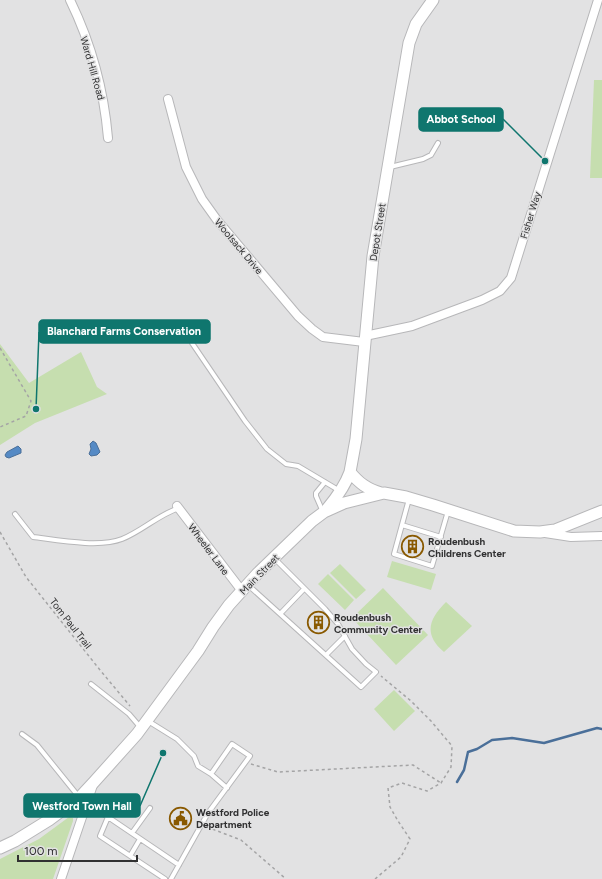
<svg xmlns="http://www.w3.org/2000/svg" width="602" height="879" font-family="Figtree,sans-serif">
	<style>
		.green { fill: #c6deaf }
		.water { fill: #558ac5; stroke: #4a6f99 }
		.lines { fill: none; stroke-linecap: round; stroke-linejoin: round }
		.stream { stroke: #4a6f99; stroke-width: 2.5 }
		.lane-casing { stroke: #b7b7b9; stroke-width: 6 }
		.street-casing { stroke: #b7b7b9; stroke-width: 10 }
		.secondary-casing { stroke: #b7b7b9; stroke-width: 13 }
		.path { stroke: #a4a4a5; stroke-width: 1.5; stroke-dasharray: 3 3; stroke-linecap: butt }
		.lane { stroke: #fff; stroke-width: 4 }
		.street { stroke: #fff; stroke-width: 8 }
		.secondary { stroke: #fff; stroke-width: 11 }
		.labels { text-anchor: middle; stroke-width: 3; stroke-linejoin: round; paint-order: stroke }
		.street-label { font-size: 10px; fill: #303031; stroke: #e2e2e3 }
		.poi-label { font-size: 10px; font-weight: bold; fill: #303031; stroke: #e2e2e3; text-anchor: start }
		.leader { fill: none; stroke: #0f766e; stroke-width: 1.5 }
		.callout-dot { fill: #0f766e; stroke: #e2e2e3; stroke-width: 1.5 }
		.callout { fill: #0f766e; stroke: #0f766e; stroke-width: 1.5 }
		.callout-label { font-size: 11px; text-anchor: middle; font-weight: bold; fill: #fff }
	</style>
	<rect width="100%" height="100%" fill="#e2e2e3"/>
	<!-- green -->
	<path class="green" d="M594,80H602V178H590Z
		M0,344L29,383L81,352L97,387L107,394L35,423L0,445Z
		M392,561L436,574L431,590L387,577Z
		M340,564L366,590L356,599L330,573Z
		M328,574L354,600L345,610L318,584Z
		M383,588L428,635L396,665L352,618Z
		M446,602L472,626L444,652C423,634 429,619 446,602Z
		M394,690L415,711L394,731L374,709Z
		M69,817L73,818V821L53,879H0V859L39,839Z"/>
	<!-- water -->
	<path class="water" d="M93,441L96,443L100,452L97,455L91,456L89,454L91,449L90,444Z
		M18,446L21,449V453L9,458L6,457L5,455L7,452Z"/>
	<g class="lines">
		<!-- stream -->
		<path class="stream" d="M457,782L464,770L468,752L477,749L492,740L512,738L544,743L597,728L602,729"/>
		<defs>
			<path id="lane" d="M390,167L423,159L431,155L438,143
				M192,343L245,421L267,449L286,464L298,466L340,491
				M409,499L394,554L432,566L448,511
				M323,512L316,496V493L325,482
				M15,514L33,537C57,540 99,548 122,539C142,531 158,515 179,508
				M402,525L441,537
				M248,585L361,687L376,672L366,664L352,649L338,624L325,609L274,558
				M281,613L304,589
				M326,655L345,636
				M91,684L129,714L141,728
				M148,721L177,739L194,756L198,766L211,774L232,744L250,756L208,813L171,879
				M22,734L37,745L79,797
				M211,774L227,788
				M87,804L108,817L100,836L165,879
				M108,817L179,865
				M132,833L150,808
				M130,856L140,839"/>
			<path id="street" d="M70,0C91,43 104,91 108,138
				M168,99L186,167L202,199L217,220L298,316L312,329L323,337L364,342
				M365,336L412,326L482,300L500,291L511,278L598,0
				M177,506L242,591
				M545,533L571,537L602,536
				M61,879L93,785"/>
			<path id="secondary" d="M381,493C367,489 359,483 350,472L356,439L373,256L409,43L416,24L433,0
				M327,509C337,497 345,486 350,472
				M0,848L15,841L49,820L80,797L94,782L137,734L198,651L213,627L229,605L257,574L312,521L324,512L344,503L384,493L406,497L433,505L514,531L540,532L555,530L602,511"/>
		</defs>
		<!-- lane casing -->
		<use href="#lane" class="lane-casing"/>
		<!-- street casing -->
		<use href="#street" class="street-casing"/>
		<!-- secondary casing -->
		<use href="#secondary" class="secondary-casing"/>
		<!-- path -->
		<path class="path" d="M0,348L31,401L26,416L0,427
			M0,532L26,577L100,670L130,706
			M251,764L278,772L413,765L441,783
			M207,827L241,840L286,879
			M375,879L401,857L410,839L398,821L390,807L388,788L402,783L427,791L441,783L451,767L452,746L431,721L411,701L381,676"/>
		<!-- lane -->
		<use href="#lane" class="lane"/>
		<!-- street -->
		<use href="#street" class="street"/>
		<!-- secondary -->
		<use href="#secondary" class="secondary"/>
	</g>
	<!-- icons -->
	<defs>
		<symbol id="building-ring" viewBox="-11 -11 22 22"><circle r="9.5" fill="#e2e2e3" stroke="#895900" stroke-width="1.5"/><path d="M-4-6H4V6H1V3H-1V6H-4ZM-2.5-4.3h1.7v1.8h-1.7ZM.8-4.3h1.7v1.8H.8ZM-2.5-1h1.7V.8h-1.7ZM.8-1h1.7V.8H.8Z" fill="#895900"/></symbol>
		<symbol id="civic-ring" viewBox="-11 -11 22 22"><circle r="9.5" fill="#e2e2e3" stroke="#895900" stroke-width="1.5"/><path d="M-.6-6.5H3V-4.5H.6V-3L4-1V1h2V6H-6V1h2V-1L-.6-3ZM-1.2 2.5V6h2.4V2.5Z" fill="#895900"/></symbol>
	</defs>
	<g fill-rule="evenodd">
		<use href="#building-ring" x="400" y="534" width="25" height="25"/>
		<use href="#building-ring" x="306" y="610" width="25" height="25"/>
		<use href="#civic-ring" x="168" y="806" width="25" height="25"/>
	</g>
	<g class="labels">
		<!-- street labels -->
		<g class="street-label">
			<text transform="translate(93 68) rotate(74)" y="4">Ward Hill Road</text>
			<text transform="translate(530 215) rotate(-73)" y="4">Fisher Way</text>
			<text transform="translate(377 232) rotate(-81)" y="4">Depot Street</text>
			<text transform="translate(239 246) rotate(50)" y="4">Woolsack Drive</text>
			<text transform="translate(209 549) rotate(53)" y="4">Wheeler Lane</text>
			<text transform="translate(259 574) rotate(-46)" y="4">Main Street</text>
			<text transform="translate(71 623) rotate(52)" y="4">Tom Paul Trail</text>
		</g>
		<!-- poi labels -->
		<g class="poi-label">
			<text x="428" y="545">Roudenbush<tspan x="428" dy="12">Childrens Center</tspan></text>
			<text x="334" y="621">Roudenbush<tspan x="334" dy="12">Community Center</tspan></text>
			<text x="196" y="816">Westford Police<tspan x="196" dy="12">Department</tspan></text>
		</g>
	</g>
	<!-- callouts -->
	<path class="leader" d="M545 161L503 119M36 409L39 332M163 753L140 806"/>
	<g class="callout-dot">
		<circle cx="545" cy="161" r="4"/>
		<circle cx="36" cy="409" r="4"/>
		<circle cx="163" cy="753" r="4"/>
	</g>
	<g class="callout">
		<rect x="419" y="108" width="84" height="23" rx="4"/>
		<rect x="39" y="320" width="171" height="23" rx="4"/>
		<rect x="24" y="794" width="116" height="23" rx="4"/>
	</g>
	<g class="callout-label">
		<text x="461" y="123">Abbot School</text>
		<text x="124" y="335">Blanchard Farms Conservation</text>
		<text x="82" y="810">Westford Town Hall</text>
	</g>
	<!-- scale -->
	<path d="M18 855v6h119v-6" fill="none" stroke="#303031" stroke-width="2"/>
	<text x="24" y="855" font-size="12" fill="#303031" stroke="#e2e2e3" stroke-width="3" paint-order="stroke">100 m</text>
</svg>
